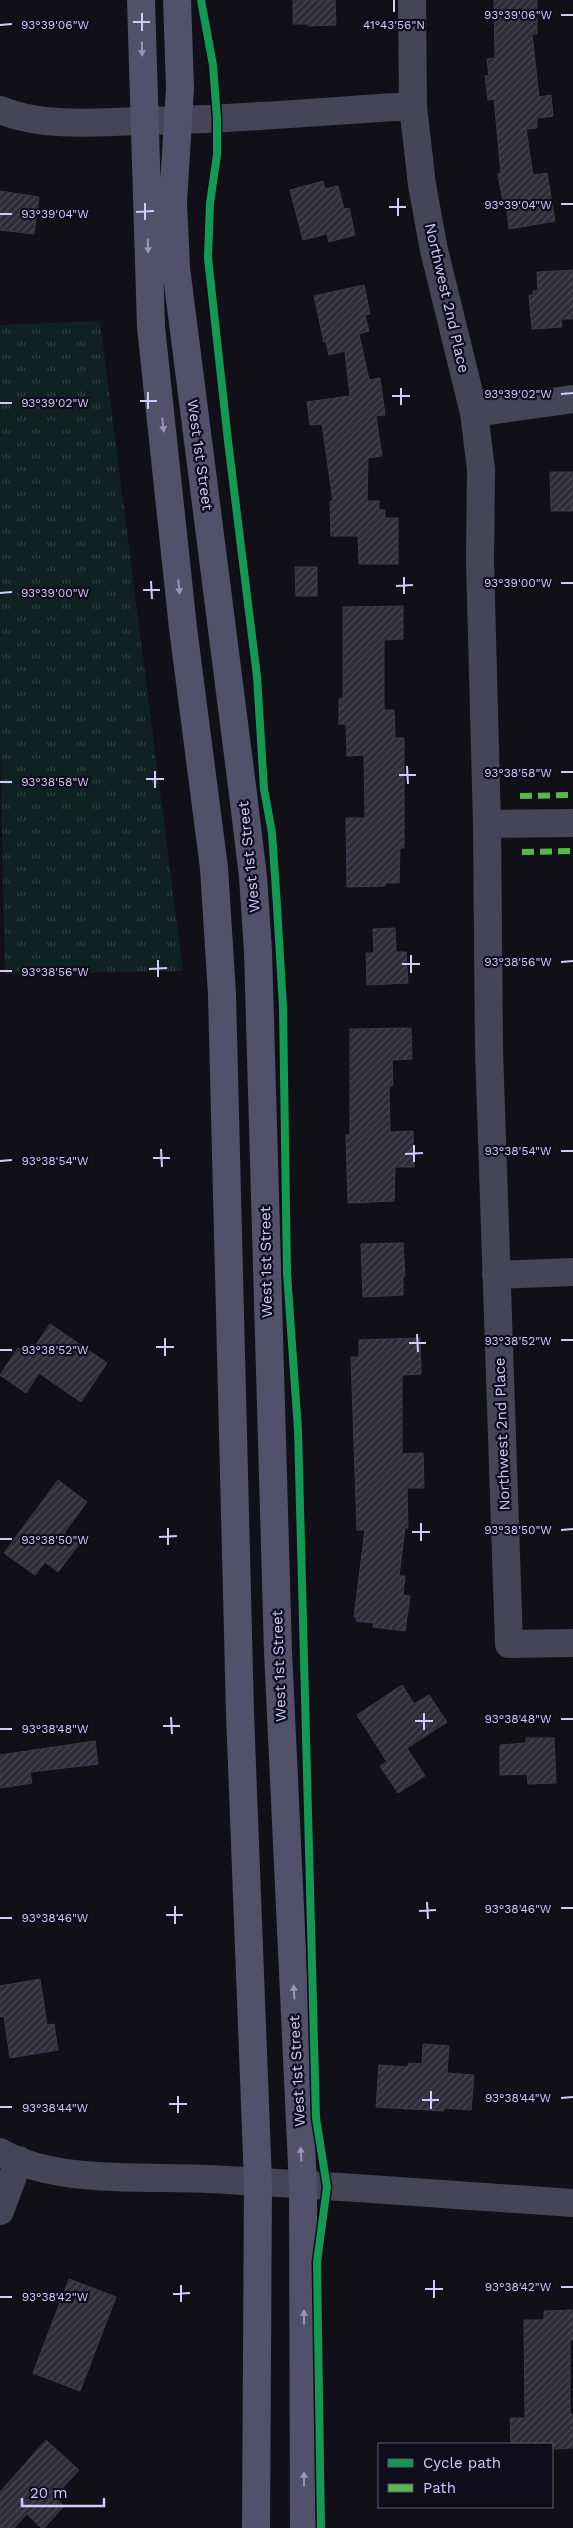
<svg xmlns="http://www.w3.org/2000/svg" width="573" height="2528" font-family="'Work Sans',sans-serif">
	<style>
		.park { fill: url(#park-tufts) }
		.building { fill: url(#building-hatch); stroke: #3c3a4c }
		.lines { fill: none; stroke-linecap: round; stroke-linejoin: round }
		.street { stroke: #464557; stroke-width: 28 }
		.secondary { stroke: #52516a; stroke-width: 28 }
		.quiet { stroke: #58b947; stroke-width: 6; stroke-dasharray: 12 6; stroke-linecap: butt }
		.cycleway-casing { stroke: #0f0c1b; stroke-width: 11 }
		.cycleway { stroke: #139951; stroke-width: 8 }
		.oneway { fill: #9894ba }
		.ticks { fill: none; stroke: #d1cafb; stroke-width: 2 }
		.labels { text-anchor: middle; stroke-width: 4.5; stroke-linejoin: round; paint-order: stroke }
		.street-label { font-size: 15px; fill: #d1cafb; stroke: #0f0c1b }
		.ticks-label { font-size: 12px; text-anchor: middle; fill: #d1cafb; stroke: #0f0c1b; stroke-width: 4.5; stroke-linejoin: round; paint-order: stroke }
	</style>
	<defs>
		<pattern id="park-tufts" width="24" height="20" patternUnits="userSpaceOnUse" patternTransform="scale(1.25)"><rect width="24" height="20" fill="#102122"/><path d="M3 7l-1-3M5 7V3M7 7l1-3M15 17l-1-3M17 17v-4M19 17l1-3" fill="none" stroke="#324043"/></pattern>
		<pattern id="building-hatch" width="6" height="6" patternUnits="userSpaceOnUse" patternTransform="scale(1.25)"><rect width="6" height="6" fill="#2f2c3a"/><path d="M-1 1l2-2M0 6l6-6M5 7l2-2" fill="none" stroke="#4c4957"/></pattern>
	</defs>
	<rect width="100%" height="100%" fill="#111018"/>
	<!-- park -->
	<path class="park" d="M100,321L183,971L5,974L0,744V325Z"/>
	<!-- building -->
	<path class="building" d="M293,0H335L336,25L308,26V24H293Z
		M494,0H537V34H532L539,97L551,95L553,116L537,118V128L526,129L533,175L547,173L555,221L509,229L506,201L503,202L498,174L501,173L494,99L488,100L485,76H489L487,59L495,58Z
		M323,181L325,189L338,186L344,209L349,208L355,235L329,242L327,234L303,240L290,190Z
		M0,191L39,197L34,234L0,230Z
		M573,270V319H561L562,327L532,329L529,295H533V291H538L537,272Z
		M364,285L370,314L365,315L369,331L359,334L369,380L380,378L385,415L376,416L382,456L368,458L367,501H379V510H385V518H398V564H359L358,536H331L330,501H333L322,424L310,425L307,402L350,396L345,351L329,355L326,341L324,342L314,296Z
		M550,472H573V511H551Z
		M295,567H317V596H296Z
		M403,606V639L384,640V710H394L395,738H404V848H400L399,883H385V886L347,887L346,818H365L364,755L347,756L346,724H339V699L343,698V607Z
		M395,928L396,952H406L408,983L367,985L366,953H374L373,929Z
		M411,1028L412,1059L392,1060L393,1085L389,1087L390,1132L413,1131L414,1167H395L394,1201L348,1203L346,1135H350V1029Z
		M403,1243L405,1276H403V1295L363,1297L361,1244Z
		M50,1324L107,1363L81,1402L39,1373L26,1393L0,1375L18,1348L29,1355Z
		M420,1338L421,1374L402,1375V1454L423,1453L424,1488H407L408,1528H405L399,1576H405L403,1595L410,1596L405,1631L373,1627L374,1623L356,1621L357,1617H354L365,1530H357L351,1357H359V1340Z
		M58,1480L87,1502L64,1533L79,1544L58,1572L45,1562L35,1575L4,1553Z
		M402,1685L414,1704L429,1695L447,1722L407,1748L425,1776L398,1793L380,1766L387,1762L357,1715Z
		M526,1738H554L556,1783L528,1784L527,1774L500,1775V1745L526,1743Z
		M95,1741L98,1764L30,1772L32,1783L0,1788V1755Z
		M40,1979L47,2025L54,2024L58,2050L10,2058L4,2016L0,2017V1986Z
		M423,2044L449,2046L447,2073L474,2075L471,2110L444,2108V2111L376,2107L379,2065L407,2067L409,2063L422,2064Z
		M69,2279L116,2297L80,2391L33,2373Z
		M573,2310V2340H570V2414H573V2448L552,2449V2444H511L510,2418H525L524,2320H544V2311Z
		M46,2440L79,2470L54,2497L64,2506L44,2528H41L27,2514L14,2528H0V2492Z"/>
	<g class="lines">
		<!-- street -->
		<path class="street" d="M412,0L413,106L422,185L434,250L474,413L481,469L480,561L487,824L489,1050L509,1644L573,1643
			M0,110C43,128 96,122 143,121C233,120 323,111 413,106
			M474,413L573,399
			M487,824L573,823
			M496,1275L573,1272
			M0,2152C54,2184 145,2176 208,2179C329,2185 451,2195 573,2203
			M0,2211L19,2160"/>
		<!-- secondary -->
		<path class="secondary" d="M141,0L151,327L183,628L214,868L222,994L240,1713L258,2183L256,2528
			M177,0L180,88L173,202L176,268L243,794L253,877L258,951L278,1651L303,2186L304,2528"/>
		<!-- quiet -->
		<path class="quiet" d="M520,796L573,795
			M522,852L573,851"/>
		<defs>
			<path id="cycleway" d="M201,0L213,65L217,118V155L210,203L208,258L228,441L257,677L264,789L272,833L277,906L283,1007L287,1273L298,1430L316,2118L327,2187L317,2262L321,2528"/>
		</defs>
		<!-- cycleway casing -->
		<use href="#cycleway" class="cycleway-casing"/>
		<!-- cycleway -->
		<use href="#cycleway" class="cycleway"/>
	</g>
	<!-- one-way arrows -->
	<defs><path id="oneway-solid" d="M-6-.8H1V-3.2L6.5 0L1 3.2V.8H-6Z" transform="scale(1.25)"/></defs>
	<g class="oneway">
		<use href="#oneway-solid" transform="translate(142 49) rotate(89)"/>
		<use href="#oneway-solid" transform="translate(148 246) rotate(88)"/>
		<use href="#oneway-solid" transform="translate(163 425) rotate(84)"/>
		<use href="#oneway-solid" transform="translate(179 587) rotate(84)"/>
		<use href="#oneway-solid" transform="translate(294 1992) rotate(-93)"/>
		<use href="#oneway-solid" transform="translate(301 2154) rotate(-93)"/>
		<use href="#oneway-solid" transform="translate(304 2317) rotate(-90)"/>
		<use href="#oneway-solid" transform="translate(304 2479) rotate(-90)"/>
	</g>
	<!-- ticks -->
	<path class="ticks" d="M394,0V12M142,13V31M561,15H573M133,22H150M0,25L12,24M398,198V216M145,203V220M561,204H573M389,207H406M136,212L154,211M0,214H12M401,388V405M148,392V409M561,394L573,393M392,396H410M140,401H157M0,403H12M404,577V594M151,581L152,599M561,583H573M396,586L413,585M143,590H160M0,593L12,592M407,766L408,784M155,771V788M561,772H573M399,775H416M146,779H164M0,782H12M411,955V973M158,960V977M561,962L573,961M402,964H420M149,969L167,968M0,971H12M414,1145V1162M161,1149L162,1167M561,1151H573M405,1154L423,1153M153,1158H170M0,1161L12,1160M417,1334L418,1352M165,1338V1356M561,1340H573M409,1343H426M156,1347H174M0,1350H12M421,1523V1541M168,1528V1545M561,1530L573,1529M412,1532H430M159,1537L177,1536M0,1539H12M424,1713V1730M171,1717L172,1734M561,1719H573M415,1721H433M163,1726H180M0,1729H12M427,1902L428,1919M175,1906V1924M561,1908H573M419,1911L436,1910M166,1915H183M0,1918H12M431,2091V2109M178,2096V2113M561,2098L573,2097M422,2100H439M169,2104H187M0,2107H12M434,2280V2298M181,2285V2302M561,2287H573M425,2289H443M173,2294L190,2293M0,2297H12"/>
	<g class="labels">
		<!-- street labels -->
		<g class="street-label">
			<text transform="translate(447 298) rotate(77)" y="5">Northwest 2nd Place</text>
			<text transform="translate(200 455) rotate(82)" y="5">West 1st Street</text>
			<text transform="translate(249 857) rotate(-96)" y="5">West 1st Street</text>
			<text transform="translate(266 1262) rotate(-91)" y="5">West 1st Street</text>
			<text transform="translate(502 1434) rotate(-92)" y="5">Northwest 2nd Place</text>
			<text transform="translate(279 1666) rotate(-92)" y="5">West 1st Street</text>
			<text transform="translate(297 2071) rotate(-93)" y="5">West 1st Street</text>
		</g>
	</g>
	<g class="ticks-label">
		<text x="518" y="19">93°39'06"W</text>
		<text x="55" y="29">93°39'06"W</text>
		<text x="394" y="29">41°43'56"N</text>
		<text x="518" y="209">93°39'04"W</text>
		<text x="55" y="218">93°39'04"W</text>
		<text x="518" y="398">93°39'02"W</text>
		<text x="55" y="407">93°39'02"W</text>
		<text x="518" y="587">93°39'00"W</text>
		<text x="55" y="597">93°39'00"W</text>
		<text x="518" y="777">93°38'58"W</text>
		<text x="55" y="786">93°38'58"W</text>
		<text x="518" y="966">93°38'56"W</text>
		<text x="55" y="976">93°38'56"W</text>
		<text x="518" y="1155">93°38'54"W</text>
		<text x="55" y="1165">93°38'54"W</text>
		<text x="518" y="1345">93°38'52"W</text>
		<text x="55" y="1354">93°38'52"W</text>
		<text x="518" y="1534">93°38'50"W</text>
		<text x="55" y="1544">93°38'50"W</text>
		<text x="518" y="1723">93°38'48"W</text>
		<text x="55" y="1733">93°38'48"W</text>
		<text x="518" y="1913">93°38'46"W</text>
		<text x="55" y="1922">93°38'46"W</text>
		<text x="518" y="2102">93°38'44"W</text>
		<text x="55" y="2112">93°38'44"W</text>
		<text x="518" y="2291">93°38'42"W</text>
		<text x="55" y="2301">93°38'42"W</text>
	</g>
	<!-- legend -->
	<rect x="378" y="2443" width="175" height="65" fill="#0f0c1b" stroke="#5d5875"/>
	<rect x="388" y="2459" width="25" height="8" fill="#139951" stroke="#5d5875"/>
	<text x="423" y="2468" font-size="15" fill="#d1cafb">Cycle path</text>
	<rect x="388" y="2484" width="25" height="8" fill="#58b947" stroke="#5d5875"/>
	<text x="423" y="2493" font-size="15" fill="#d1cafb">Path</text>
	<!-- scale -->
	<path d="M22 2498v8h82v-8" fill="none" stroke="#d1cafb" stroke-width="2.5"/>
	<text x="30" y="2498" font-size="15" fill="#d1cafb" stroke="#0f0c1b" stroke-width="4" paint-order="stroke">20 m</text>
</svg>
